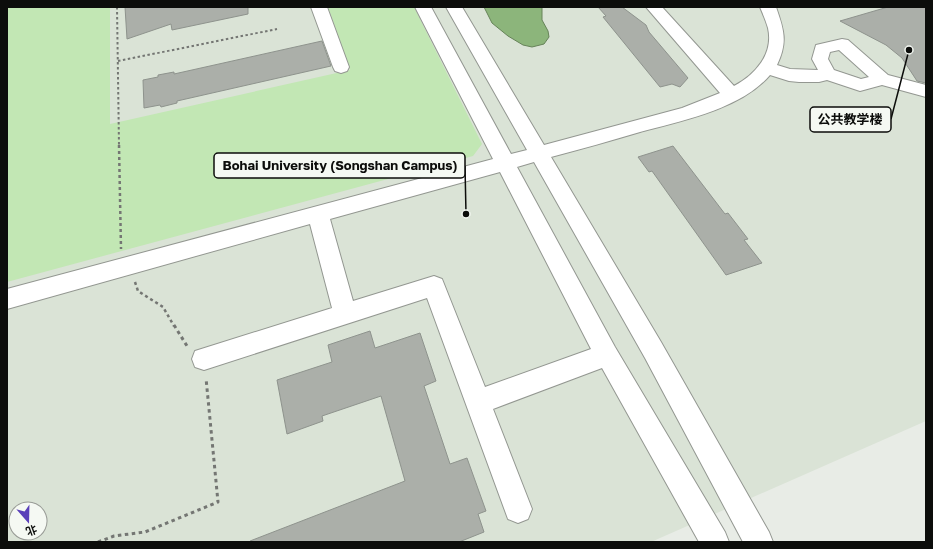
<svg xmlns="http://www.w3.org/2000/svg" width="933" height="549" font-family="'Golos Text','Noto Sans SC',sans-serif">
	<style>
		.built { fill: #dae3d6; fill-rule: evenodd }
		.green { fill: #c2e7b4 }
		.water { fill: #8cb57b; stroke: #668359 }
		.building { fill: #abafa9; stroke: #8e938d }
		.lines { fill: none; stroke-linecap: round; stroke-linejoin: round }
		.minor-casing { stroke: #939791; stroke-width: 2 }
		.path-far2 { stroke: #747673; stroke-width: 2; stroke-dasharray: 2.5 2.5; stroke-linecap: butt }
		.path-far1 { stroke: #747673; stroke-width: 2.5; stroke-dasharray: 3 3; stroke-linecap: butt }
		.path { stroke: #747673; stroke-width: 3; stroke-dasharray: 3.5 3.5; stroke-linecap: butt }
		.minor { fill: #fff; fill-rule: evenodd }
		.leader { fill: none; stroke: #0c0d0b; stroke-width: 1.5 }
		.callout-dot { fill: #0c0d0b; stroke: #f5f9f3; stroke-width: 1.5 }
		.callout { fill: #f5f9f3; stroke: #0c0d0b; stroke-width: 1.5 }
		.callout-label { font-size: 13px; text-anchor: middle; font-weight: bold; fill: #0c0d0b }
	</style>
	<rect width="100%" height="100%" fill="#e8ece6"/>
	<!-- built -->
	<path class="built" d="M7,7H926V421L651,542H7ZM16,509H40V533H16Z"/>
	<!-- green -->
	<path class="green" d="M7,7H110V124L350,70L328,7H414L482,144L473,156L7,282Z"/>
	<!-- water -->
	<path class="water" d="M484,7H542V20L548,31L549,37L544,44L532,47L523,45L508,36L492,23Z"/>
	<!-- building -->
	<path class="building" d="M125,7H248V14L172,30L171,24L127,39Z
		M598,7H622L646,25L649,32L688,78L680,87L672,84L660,87L603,17L606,16Z
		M888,7H926V83L917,81L902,58L886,45L840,21Z
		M322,41L331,66L177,101V103L161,107L160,105L144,108L143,80L158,77V75L174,72V74Z
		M673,146L725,214L728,213L748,239L744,240L762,263L726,275L652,171L649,172L638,157Z
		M370,331L375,348L420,333L436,381L424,386L450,464L467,458L486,511L478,514L484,532L459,542H250V541L405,481L381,396L322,416L323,421L287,434L277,380L332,362L328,345Z"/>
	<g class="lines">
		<defs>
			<path id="minor" d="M311,7H327L349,67L347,71L341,73L335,71L333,67Z
				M415,7H431L511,154L527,150L446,7H462L544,145L682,108L720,93L646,7H662L734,86C755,75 774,54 768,28C766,21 763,14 760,7H776C784,30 788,42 777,65L790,69L818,70L812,59L816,45L842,39L848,40L888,75L926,85V97L882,85L860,91L827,80L819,82H799L789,81L770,75C741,109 682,121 640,132C610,141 581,149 551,157L661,342L769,532L773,542H743L645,358L534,162L517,167L615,347L725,532L729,542H699L602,368L493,409L532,509L528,519L518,523L508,519L427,298L204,370L195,367L192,359L195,351L332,308L310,224L7,309V289L493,159ZM839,50L869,77L861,79L834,70L828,59L830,52ZM500,172L591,349L485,387L442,279L434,276L353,301L330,219Z"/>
		</defs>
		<!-- minor casing -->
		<use href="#minor" class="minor-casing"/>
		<!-- path-far2 -->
		<path class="path-far2" d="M117,7L119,146
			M118,61L277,29"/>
		<!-- path-far1 -->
		<path class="path-far1" d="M119,145L121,249
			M135,282L138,291L163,307L174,326"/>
		<!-- path -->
		<path class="path" d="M174,325L187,346
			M98,542L114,536L145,532L218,502L206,378"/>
		<!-- minor -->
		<use href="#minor" class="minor"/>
	</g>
	<!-- callouts -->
	<path class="leader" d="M909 50L891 119M466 214L465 166"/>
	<g class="callout-dot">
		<circle cx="909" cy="50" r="4"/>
		<circle cx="466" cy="214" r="4"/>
	</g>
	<g class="callout">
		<rect x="810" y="107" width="81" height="25" rx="4"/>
		<rect x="214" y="153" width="251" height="25" rx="4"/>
	</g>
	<g class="callout-label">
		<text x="850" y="124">公共教学楼</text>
		<text x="340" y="170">Bohai University (Songshan Campus)</text>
	</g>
	<!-- border -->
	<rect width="933" height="549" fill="none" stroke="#0c0d0b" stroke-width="16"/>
	<!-- north arrow -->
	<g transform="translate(28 521) rotate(160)"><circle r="19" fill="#f5f9f3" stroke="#989b96"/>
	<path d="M0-3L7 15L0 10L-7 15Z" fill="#5a40b9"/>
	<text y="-6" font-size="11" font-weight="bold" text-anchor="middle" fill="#0c0d0b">北</text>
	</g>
</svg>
